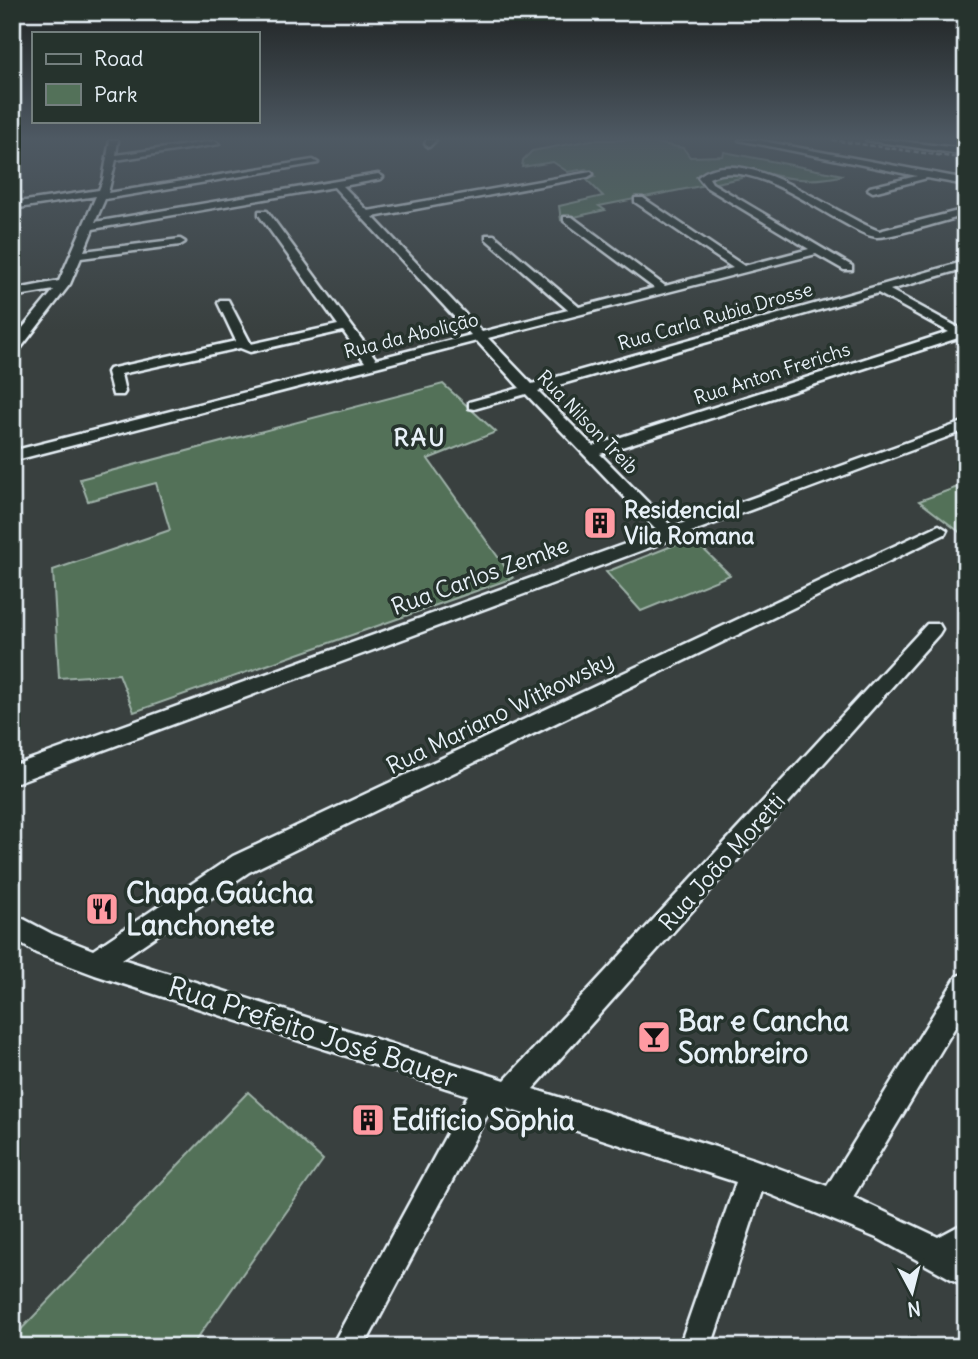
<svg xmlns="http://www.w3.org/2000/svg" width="978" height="1359" font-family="Delius,sans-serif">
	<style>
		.green { fill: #537159; stroke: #9eb1a8; stroke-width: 2 }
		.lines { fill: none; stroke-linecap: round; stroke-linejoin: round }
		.minor-casing { stroke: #e8f1f8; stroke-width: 5 }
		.minor { fill: #26332d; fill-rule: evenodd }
		.rail { stroke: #e8f1f8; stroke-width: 2.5; stroke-dasharray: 5 2.5; stroke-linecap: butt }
		.labels { text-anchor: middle; stroke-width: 7; stroke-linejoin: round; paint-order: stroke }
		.far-street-label { font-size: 19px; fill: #e8f1f8; stroke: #26332d }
		.poi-label { font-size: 23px; font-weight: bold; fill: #e8f1f8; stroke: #26332d; text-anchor: start }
		.street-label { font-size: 23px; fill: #e8f1f8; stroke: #26332d }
		.far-district-label { font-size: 24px; font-weight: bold; letter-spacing: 2px; fill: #e8f1f8; stroke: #26332d }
		.near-poi-label { font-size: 28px; font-weight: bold; fill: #e8f1f8; stroke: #26332d; text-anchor: start }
		.near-street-label { font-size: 28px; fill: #e8f1f8; stroke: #26332d }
	</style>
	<rect width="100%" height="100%" fill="#39403f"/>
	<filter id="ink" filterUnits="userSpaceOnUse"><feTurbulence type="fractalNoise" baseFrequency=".0143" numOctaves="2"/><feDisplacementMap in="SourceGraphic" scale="14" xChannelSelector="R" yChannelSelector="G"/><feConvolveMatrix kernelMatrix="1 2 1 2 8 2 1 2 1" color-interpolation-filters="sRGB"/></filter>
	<g filter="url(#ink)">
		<!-- green -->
		<path class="green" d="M591,140H640L683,148L690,157L723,156L724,152L843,175C812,184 781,178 750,169L741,178L599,206L605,210L561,220L559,206L603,196L586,179L595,176L586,169L568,172L553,162L522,167L523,160L532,151Z
			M443,384L496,432L428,459L513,578L134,712L119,674L59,678L53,570L170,530L156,483L88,501L80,479Z
			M966,484V537L919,501Z
			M692,538L730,575L641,611L606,572Z
			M248,1092L323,1160L191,1347H12V1339Z"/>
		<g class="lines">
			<defs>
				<path id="minor" d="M110,140H118L116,155L215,141L219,144L116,160L108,193L313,160L318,163L105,199L95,222L378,174L383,177L381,179L343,186L368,211L591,172L593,174L588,177L373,217L482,332L568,310L486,239V235H494L579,307L654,288L564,221V217H572L665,286L733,268L635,202V198H643L744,266L809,249L706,187L698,177C743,140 833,214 879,231L966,209V215C948,220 890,238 876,237C866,236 855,229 846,224C811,206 748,158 709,178L712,183L852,266V270H844L816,254L488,338L532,384L966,261V268L890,290L961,329L966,327V340L958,338L600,454L672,527L966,421V430L12,784V766L658,532L526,394L474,409L469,408V402L520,388L477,341L12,461V451L365,362L343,331L250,352L240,348L121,374L125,392L123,395H113L107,372L109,369L236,341L218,303L220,300H228L251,344L338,325L259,215V211H267L376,359L471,335L334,187L93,229L84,251L180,239L185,242L180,245L81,258L70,284L17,353L12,354V341L54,290L12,297V290L59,281L96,196L12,209V203L99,190L103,180ZM878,293L949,332L593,446L538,391Z
					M427,140H436L429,147L425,144Z
					M739,140H757L966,179V185L927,178L873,192L868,189L870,187L917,176Z
					M866,140H891L966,149V155Z
					M939,525L947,530L945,534L249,872L122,959L505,1080L927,624H939L942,629L939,634L533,1089L753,1159L827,1186L957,976L966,973V1009L853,1197L938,1237L966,1222V1287L879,1239L762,1191L711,1347H679L736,1182L493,1104L364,1347H331L468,1095L95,975L36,953L12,938V913L52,934L93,950L233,856Z"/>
			</defs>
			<!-- minor casing -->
			<use href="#minor" class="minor-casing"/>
			<!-- minor -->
			<use href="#minor" class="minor"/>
			<!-- rail -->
			<path class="rail" d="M832,140L966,159"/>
		</g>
	</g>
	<!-- sky -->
	<linearGradient id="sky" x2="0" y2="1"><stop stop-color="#1f2323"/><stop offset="0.42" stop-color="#4e5963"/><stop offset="1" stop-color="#4e5963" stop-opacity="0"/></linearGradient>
	<rect width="978" height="330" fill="url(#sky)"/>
	<!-- icons -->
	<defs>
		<symbol id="building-square" viewBox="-11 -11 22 22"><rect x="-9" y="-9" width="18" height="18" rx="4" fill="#ff9aa2" stroke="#26332d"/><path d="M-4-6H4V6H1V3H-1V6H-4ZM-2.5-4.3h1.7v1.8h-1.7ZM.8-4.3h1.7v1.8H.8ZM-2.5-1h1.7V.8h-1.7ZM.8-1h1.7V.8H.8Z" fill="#111"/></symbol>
		<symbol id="restaurant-square" viewBox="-11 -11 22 22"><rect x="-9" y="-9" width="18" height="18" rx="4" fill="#ff9aa2" stroke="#26332d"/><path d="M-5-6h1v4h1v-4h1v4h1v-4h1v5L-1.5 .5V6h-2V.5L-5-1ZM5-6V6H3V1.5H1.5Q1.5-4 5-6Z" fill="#111"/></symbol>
		<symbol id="bar-square" viewBox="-11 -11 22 22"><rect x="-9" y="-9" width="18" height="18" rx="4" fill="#ff9aa2" stroke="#26332d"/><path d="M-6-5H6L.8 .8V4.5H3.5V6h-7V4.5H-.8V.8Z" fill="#111"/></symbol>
	</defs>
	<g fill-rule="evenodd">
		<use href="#building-square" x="581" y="504" width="38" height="38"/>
		<use href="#restaurant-square" x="83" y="890" width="38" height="38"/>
		<use href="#bar-square" x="635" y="1018" width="38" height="38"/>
		<use href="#building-square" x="349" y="1101" width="38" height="38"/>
	</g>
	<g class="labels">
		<!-- far-street labels -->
		<g class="far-street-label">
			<text transform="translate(715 316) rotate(-16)" y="7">Rua Carla Rubia Drosse</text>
			<text transform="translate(411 335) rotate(-14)" y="7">Rua da Abolição</text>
			<text transform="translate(772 373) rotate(-18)" y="7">Rua Anton Frerichs</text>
			<text transform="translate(588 422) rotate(46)" y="7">Rua Nilson Treib</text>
		</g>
		<!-- poi labels -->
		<g class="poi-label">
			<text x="624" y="518">Residencial<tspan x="624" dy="26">Vila Romana</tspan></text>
		</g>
		<!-- street labels -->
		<g class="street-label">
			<text transform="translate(480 576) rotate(-20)" y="8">Rua Carlos Zemke</text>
			<text transform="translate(500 713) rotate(-26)" y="8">Rua Mariano Witkowsky</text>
			<text transform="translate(722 862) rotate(-48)" y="8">Rua João Moretti</text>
		</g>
		<!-- far-district labels -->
		<g class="far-district-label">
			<text x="420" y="446">RAU</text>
		</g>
		<!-- near-poi labels -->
		<g class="near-poi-label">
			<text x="126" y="903">Chapa Gaúcha<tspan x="126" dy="32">Lanchonete</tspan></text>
			<text x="678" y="1031">Bar e Cancha<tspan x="678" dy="32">Sombreiro</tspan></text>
			<text x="392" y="1130">Edifício Sophia</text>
		</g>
		<!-- near-street labels -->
		<g class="near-street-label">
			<text transform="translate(313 1032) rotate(18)" y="10">Rua Prefeito José Bauer</text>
		</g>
	</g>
	<!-- margin -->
	<rect width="978" height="1359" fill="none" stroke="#26332d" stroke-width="42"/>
	<rect x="21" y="21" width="936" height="1317" fill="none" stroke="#e8f1f8" stroke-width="2.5" filter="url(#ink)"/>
	<!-- legend -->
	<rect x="32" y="32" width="228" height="91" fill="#26332d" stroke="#747f7e" stroke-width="2"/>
	<rect x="46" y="54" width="35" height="10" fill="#26332d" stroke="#747f7e" stroke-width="2"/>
	<text x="94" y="66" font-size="21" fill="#e8f1f8">Road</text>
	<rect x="46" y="84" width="35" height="21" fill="#537159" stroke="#747f7e" stroke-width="2"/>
	<text x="94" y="102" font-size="21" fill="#e8f1f8">Park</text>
	<!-- north arrow -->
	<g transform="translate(912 1292) rotate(173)" stroke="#26332d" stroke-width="5" paint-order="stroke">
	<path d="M0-5L12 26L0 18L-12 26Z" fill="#e8f1f8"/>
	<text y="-10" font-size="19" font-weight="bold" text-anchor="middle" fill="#e8f1f8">N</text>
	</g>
</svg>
